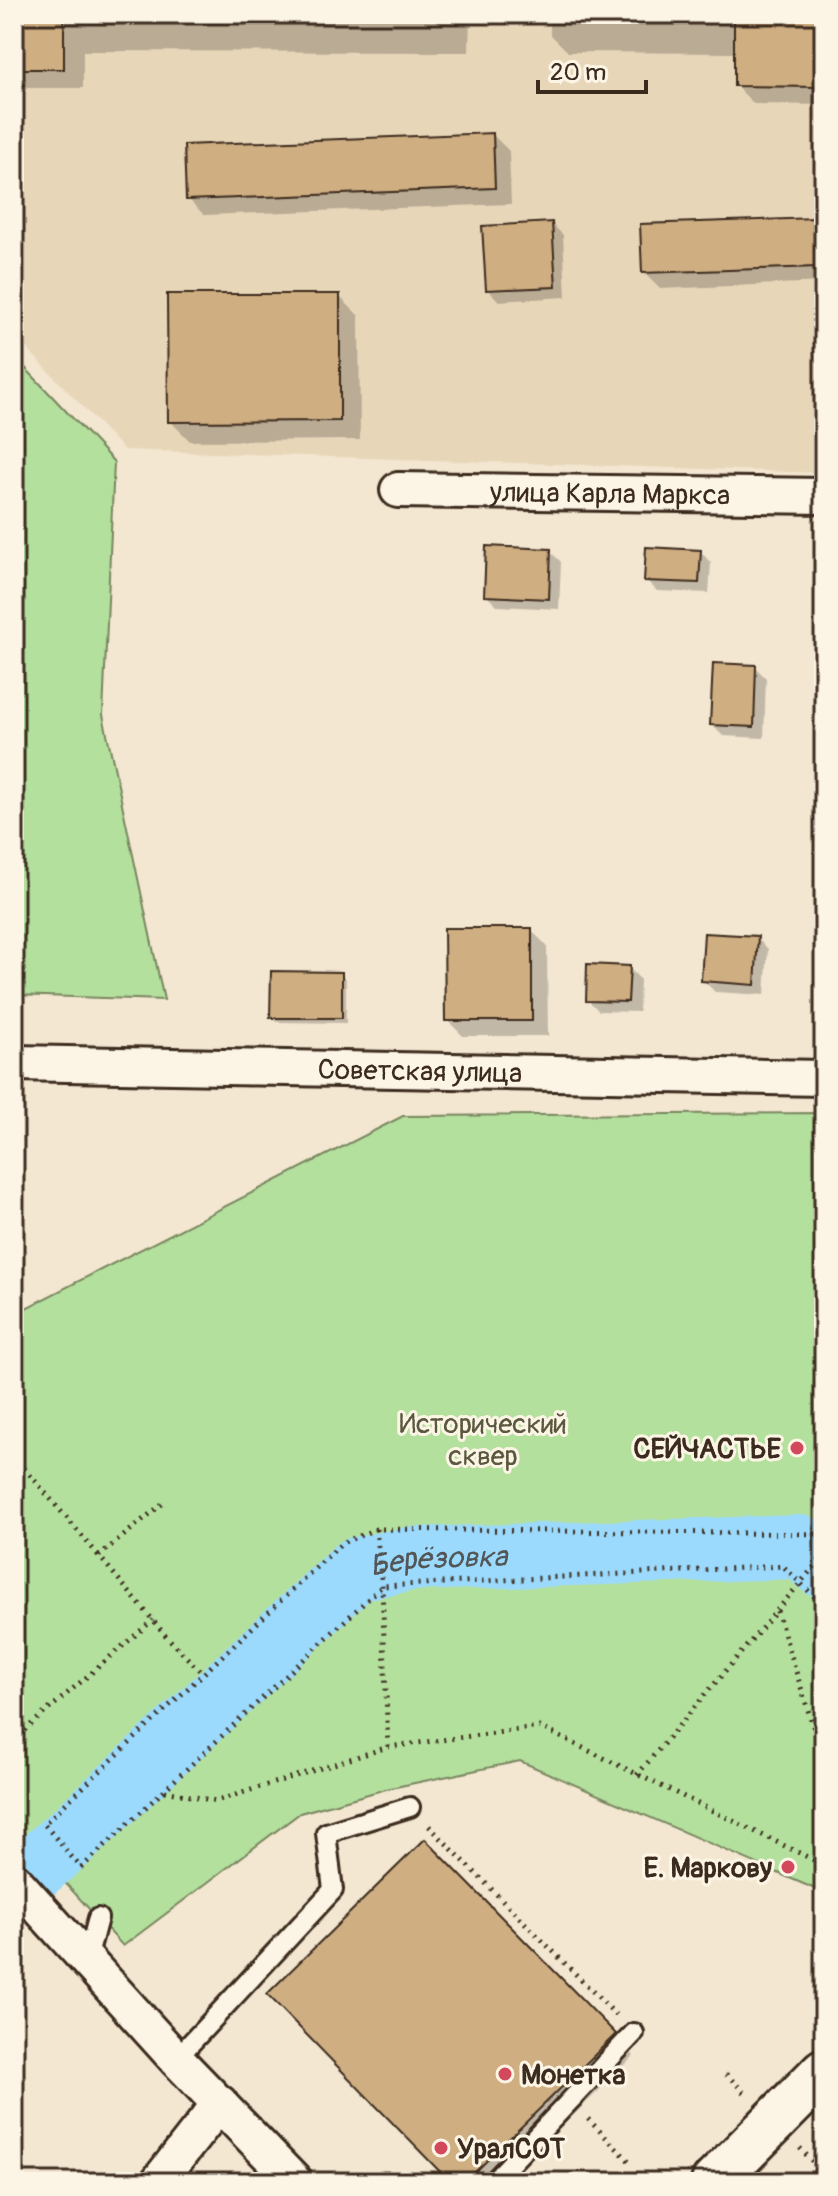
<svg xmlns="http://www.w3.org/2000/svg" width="838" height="2196" font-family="Pangolin,sans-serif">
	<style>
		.built { fill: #e8d6b9 }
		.green { fill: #b4e09e; stroke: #78855e; stroke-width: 2 }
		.shadow { fill: #0003 }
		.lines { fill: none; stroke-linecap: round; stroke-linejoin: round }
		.river { stroke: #9bdafc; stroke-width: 64 }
		.building { fill: #cfae82; stroke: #3b2a1e; stroke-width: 2 }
		.lane-casing { stroke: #3b2a1e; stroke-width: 24 }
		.street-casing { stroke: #3b2a1e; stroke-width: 40 }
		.secondary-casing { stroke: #3b2a1e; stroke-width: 50 }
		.primary-casing { stroke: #3b2a1e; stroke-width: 50 }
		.path { stroke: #3b2a1e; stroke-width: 5; stroke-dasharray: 2 6; stroke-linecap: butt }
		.lane { stroke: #fcf5e5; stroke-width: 18 }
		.street { stroke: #fcf5e5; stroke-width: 34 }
		.secondary { stroke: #fcf5e5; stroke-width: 44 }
		.primary { stroke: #fcf5e5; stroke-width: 44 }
		.poi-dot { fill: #d1495b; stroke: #fcf5e5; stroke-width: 3 }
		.labels { text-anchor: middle; stroke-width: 6; stroke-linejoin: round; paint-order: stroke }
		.street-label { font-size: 28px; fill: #3b2a1e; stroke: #fcf5e5 }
		.park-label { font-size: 28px; fill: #59583e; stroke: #fcf5e5 }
		.poi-label { font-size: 28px; font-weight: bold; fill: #3b2a1e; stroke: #fcf5e5; text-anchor: end }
		.water-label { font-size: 30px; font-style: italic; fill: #535656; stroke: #fcf5e5 }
	</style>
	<rect width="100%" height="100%" fill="#f3e7d1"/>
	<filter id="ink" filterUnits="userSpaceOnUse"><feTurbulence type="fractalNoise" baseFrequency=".0125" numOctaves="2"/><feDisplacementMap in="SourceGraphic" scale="16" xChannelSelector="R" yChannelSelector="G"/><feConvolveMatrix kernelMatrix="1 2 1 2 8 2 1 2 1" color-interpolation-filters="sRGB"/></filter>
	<g filter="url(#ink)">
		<!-- built -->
		<path class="built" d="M14,14H824V473L124,450L14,335Z"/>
		<!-- green -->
		<path class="green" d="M14,356L114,462L103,715L164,1000L14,995Z
			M824,1113V1895L815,1889L520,1761L386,1789L300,1813L123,1946L14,1827V1314L403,1116Z"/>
		<!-- shadow -->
		<path class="shadow" d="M14,14H470L469,52L83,51V88H14Z
			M550,14H824V105L754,104L736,86V53L568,52L550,34Z
			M493,135L509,151L511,204L204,215L188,199Z
			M814,220L824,230V282L660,289L644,273Z
			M552,224L563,235L566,297L499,301L488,290Z
			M339,296L359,316L360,440L190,441L170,421Z
			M550,551L561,562L559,609L497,606L486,595Z
			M700,551L711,563L709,593L657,591L646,580Z
			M755,667L766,678L764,738L723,736L712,725Z
			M531,930L547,946L548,1036H463L447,1020Z
			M757,938L768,949L765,995L715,992L704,981Z
			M629,968L640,979L639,1012L599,1011L588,1000Z
			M341,974L346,979V1023L277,1022L272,1017Z
			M425,1842L634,2056L505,2182H453Z"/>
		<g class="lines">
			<!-- river -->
			<path class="river" id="s1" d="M23,1879L75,1833L356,1569L410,1559L800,1547L824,1567"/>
		</g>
		<!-- building -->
		<path class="building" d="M14,14H64V69H14Z
			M734,14H822V87L734,86Z
			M493,133L495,188L186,200L184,145Z
			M815,218L817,267L642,273L640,224Z
			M552,222L556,287L486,290L482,226Z
			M167,294H340V421L168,422Z
			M486,546L551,549L549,599L484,596Z
			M646,547L701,550L699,583L644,581Z
			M713,663L756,665L754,727L710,725Z
			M444,928H532V1021H445Z
			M704,933L758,936L755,985L701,981Z
			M587,964L630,966L628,1002L586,1001Z
			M271,971L342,972V1018H270Z
			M425,1839L616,2034L465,2182H450L267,1994Z"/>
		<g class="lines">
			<defs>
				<path id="lane" d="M87,1960L98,1918
					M176,2059L333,1890L326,1833L410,1807
					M493,2182L634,2033"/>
				<g id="street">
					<path id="s2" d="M398,490L824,496"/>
					<path id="s3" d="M14,1063L824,1078"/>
					<path d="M14,1880L176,2059L295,2182"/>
					<path d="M158,2182L220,2103"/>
				</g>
				<path id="secondary" d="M714,2182L821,2074L824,2078"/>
				<path id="primary" d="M821,2074L824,2071"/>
			</defs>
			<!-- lane casing -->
			<use href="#lane" class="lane-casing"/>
			<!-- street casing -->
			<use href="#street" class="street-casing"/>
			<!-- secondary casing -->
			<use href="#secondary" class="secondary-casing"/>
			<!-- primary casing -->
			<use href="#primary" class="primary-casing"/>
			<!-- path -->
			<path class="path" d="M14,1456L99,1556
				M162,1504L99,1556L167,1637L203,1674
				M376,1529L382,1586L388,1747
				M824,1534L376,1529L342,1543L44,1824L81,1868L382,1586L783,1566L824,1606
				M777,1611L824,1761
				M14,1726L20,1734L153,1620
				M637,1775L824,1555
				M165,1791L216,1801L388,1747L540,1727L824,1865
				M429,1826L616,2015
				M726,2074L748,2096
				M588,2119L632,2164
				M800,2148L824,2174"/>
			<!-- lane -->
			<use href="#lane" class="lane"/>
			<!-- street -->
			<use href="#street" class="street"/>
			<!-- secondary -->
			<use href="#secondary" class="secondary"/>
			<!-- primary -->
			<use href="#primary" class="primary"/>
		</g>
	</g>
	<!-- markers -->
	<g class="poi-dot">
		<circle cx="797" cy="1448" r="8"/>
		<circle cx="788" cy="1867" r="8"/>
		<circle cx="505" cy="2074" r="8"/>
		<circle cx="441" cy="2148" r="8"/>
	</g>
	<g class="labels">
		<!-- street labels -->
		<g class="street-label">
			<text dy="10" stroke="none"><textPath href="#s2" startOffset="212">улица Карла Маркса</textPath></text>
			<text dy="10" stroke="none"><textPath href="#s3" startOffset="406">Советская улица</textPath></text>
		</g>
		<!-- park labels -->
		<g class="park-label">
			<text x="483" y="1433">Исторический<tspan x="483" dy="32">сквер</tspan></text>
		</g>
		<!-- poi labels -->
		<g class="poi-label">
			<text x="781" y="1458">СЕЙЧАСТЬЕ</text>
			<text x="772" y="1877">Е. Маркову</text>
			<text x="521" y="2084" text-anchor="start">Монетка</text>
			<text x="457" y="2158" text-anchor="start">УралСОТ</text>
		</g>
		<!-- water labels -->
		<g class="water-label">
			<text dy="10" stroke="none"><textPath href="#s1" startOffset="538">Берёзовка</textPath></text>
		</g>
	</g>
	<!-- margin -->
	<rect width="838" height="2196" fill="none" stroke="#fcf5e5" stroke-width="48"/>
	<rect x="24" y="24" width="790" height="2148" fill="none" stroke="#3b2a1e" stroke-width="3" filter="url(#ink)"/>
	<!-- scale -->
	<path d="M538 80v12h108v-12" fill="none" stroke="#3b2a1e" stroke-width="4"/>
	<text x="550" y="80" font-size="24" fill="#3b2a1e" stroke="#fcf5e5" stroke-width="6" paint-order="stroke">20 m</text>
</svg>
